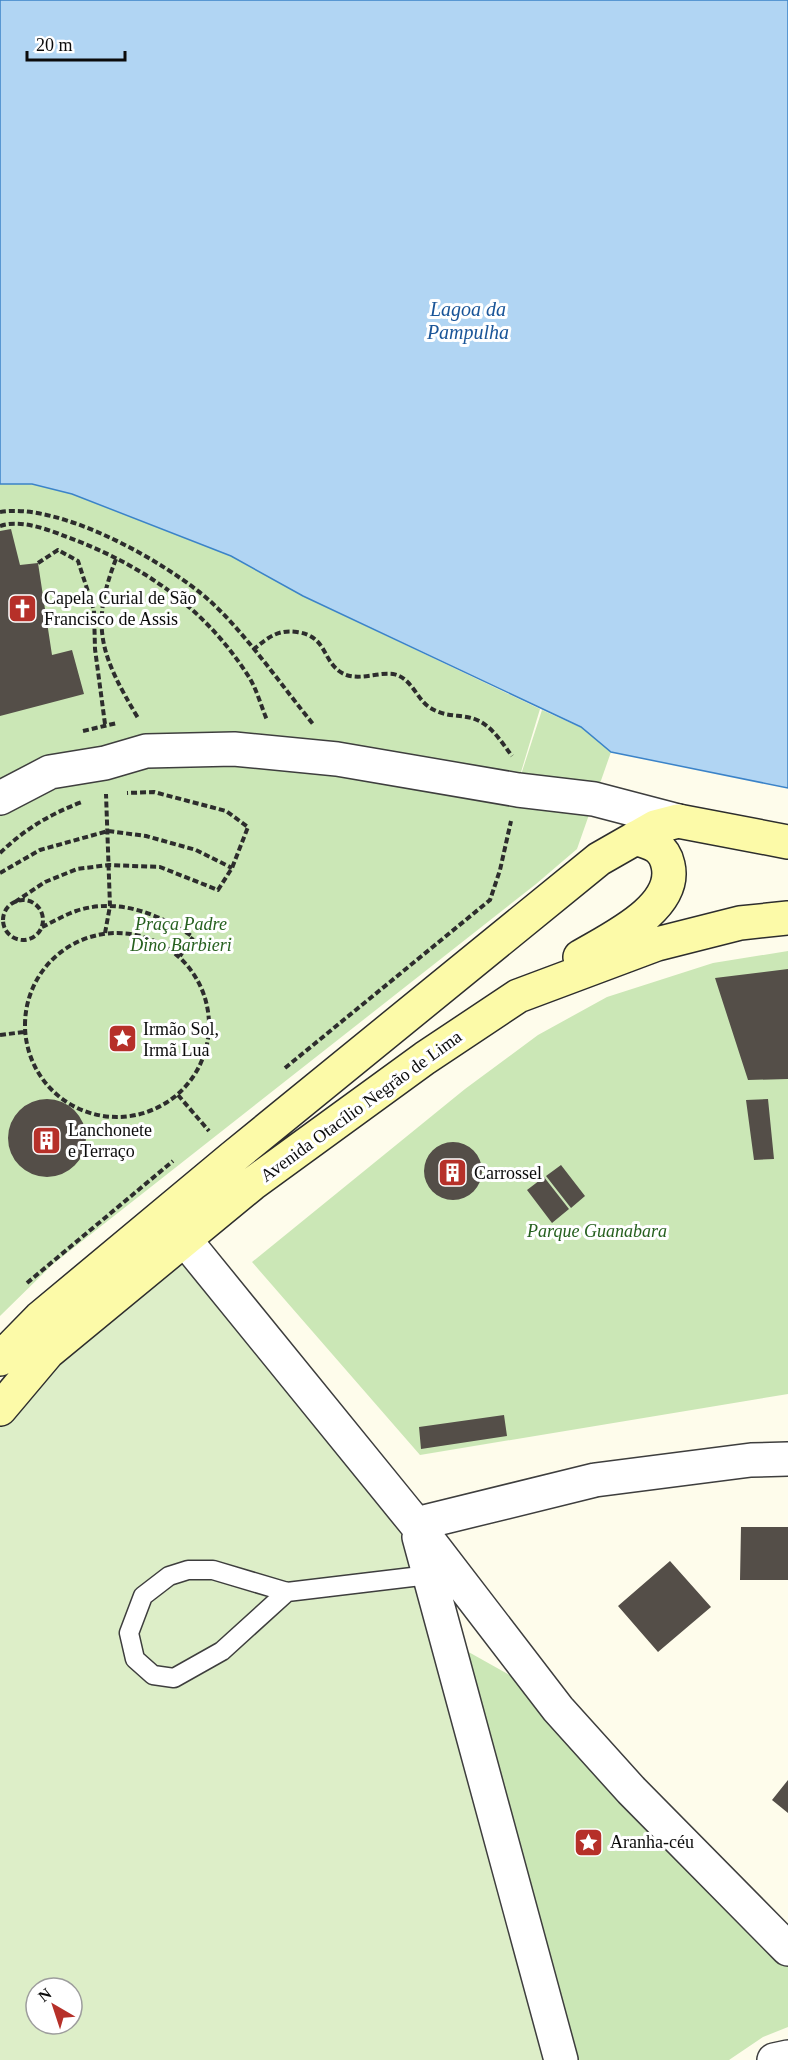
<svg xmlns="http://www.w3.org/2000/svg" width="788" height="2060" font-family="Georgia,serif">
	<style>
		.green { fill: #cbe7b6 }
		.pitch { fill: #ddeec8; fill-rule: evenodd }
		.water { fill: #b1d5f3; stroke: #3b83c8; stroke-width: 1.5 }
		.building { fill: #544e48 }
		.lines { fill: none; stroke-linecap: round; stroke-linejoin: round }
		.lane-casing { stroke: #3e3e3e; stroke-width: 21 }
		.street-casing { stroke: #3e3e3e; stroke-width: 36 }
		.secondary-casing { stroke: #2d2d2d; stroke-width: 36 }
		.path { stroke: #2d2d2d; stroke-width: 4; stroke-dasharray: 6 3; stroke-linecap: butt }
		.lane { stroke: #fff; stroke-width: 18 }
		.street { stroke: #fff; stroke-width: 33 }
		.secondary { stroke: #fcfaa8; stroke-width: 33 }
		.labels { text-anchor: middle; stroke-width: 6; stroke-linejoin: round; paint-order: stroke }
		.poi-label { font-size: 18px; fill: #0b0b0b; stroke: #fff; text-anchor: start }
		.park-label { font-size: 18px; font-style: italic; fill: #26601f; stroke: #fff }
		.street-label { font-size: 18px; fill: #0b0b0b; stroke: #fff }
		.water-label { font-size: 20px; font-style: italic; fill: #1a5598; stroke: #fff }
	</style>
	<rect width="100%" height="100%" fill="#fefceb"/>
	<!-- green -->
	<path class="green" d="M0,484H32L72,494L231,556L303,596L540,709L518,782L235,745L0,794Z
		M542,710L582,728L611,752L577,849L536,884L53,1264L0,1316V802L146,754L518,784Z
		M788,951V1394L420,1455L252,1262L465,1089L538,1035L607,997L713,963Z
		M465,1650L520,1681L616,1782L788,1924V2027L763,2037L729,2060H575Z"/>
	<!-- pitch -->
	<path class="pitch" d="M173,1242L405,1526L543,2060H0V1412ZM36,1988H72V2024H36Z"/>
	<!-- water -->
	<path class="water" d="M0,0H788V788L611,752L581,727L303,596L231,556L72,494L32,484H0Z"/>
	<!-- building -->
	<path class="building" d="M11,529L20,565L38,563L52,655L72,650L84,694L0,716V531Z
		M788,969V1079L748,1080L715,978Z
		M768,1099L774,1159L754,1160L746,1100Z
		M8 1138a39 39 0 1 1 78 0a39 39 0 1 1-78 0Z
		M424 1171a29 29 0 1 1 58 0a29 29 0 1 1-58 0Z
		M561,1165L585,1196L571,1208L546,1176Z
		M544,1177L569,1209L552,1223L527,1190Z
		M504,1415L507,1436L421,1449L419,1427Z
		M741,1527H788V1580H740Z
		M670,1561L711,1607L658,1652L618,1606Z
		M788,1780V1813L772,1800Z"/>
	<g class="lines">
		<defs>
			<path id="lane" d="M287,1592L222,1651L174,1678L153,1675L135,1659L129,1633L143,1596L169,1576L188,1570H213L287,1592L429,1575"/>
			<path id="street" d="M0,798L50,772L105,763L146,751L234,749L337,759L518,790L594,799L678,821
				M185,1240L416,1524L558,1709L631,1790L788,1949
				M416,1524L595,1480L751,1460L788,1459
				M419,1537L561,2060
				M774,2060L788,2057"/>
			<path id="secondary" d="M580,957C610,939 678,908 668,865C664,846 651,843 635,838
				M0,1359L40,1318L232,1158L599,859L655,827L678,821L788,842
				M0,1409L48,1352L252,1184L425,1058L518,996L657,944L740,923L788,918"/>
		</defs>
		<!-- lane casing -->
		<use href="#lane" class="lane-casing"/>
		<!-- street casing -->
		<use href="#street" class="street-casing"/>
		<!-- secondary casing -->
		<use href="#secondary" class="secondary-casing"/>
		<!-- path -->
		<path class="path" d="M0,512C60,502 166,562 210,601C246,634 282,686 313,724
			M0,526C20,519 47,529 67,537C143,565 205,608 249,677C257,690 261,706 267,720
			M116,559C89,628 102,657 138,718
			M38,563L58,550L78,561L94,610L95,649L105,724
			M253,650C267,638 278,629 297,632C326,636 322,658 339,671C355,683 375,672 393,674C411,677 416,698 429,707C447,719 461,713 477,720C493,727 502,743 512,756
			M83,731L117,723
			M0,853C25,829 50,814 82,802
			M0,873L40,850L108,831L146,836L196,850L232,868
			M3 920a20 20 0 1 1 40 0a20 20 0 1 1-40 0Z
			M15,902L45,882L77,869L109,865L160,867L218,890L232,868L248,827L226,811L154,792L127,793
			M42,927C53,922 64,915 76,911C118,897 159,914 193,937L180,956
			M25 1025a92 92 0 1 1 184 0a92 92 0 1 1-184 0Z
			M105,933L110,906L106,794
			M0,1035L24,1032
			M285,1068L490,900L500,870L511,821
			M178,1095L209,1131
			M27,1283L173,1161"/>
		<!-- lane -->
		<use href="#lane" class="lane"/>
		<!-- street -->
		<use href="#street" class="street"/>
		<!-- secondary -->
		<use href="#secondary" class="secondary"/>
	</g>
	<!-- icons -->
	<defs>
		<symbol id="church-square" viewBox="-11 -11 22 22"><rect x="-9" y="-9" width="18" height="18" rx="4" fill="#b63029" stroke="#fff"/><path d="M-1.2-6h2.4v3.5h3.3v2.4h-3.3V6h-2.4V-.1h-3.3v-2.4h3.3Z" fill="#fff"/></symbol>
		<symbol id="sight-square" viewBox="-11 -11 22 22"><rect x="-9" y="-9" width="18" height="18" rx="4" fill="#b63029" stroke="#fff"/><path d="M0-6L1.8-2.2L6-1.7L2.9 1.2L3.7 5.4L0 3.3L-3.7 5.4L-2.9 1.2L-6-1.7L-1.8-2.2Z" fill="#fff"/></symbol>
		<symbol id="building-square" viewBox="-11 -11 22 22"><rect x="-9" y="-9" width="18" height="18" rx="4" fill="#b63029" stroke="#fff"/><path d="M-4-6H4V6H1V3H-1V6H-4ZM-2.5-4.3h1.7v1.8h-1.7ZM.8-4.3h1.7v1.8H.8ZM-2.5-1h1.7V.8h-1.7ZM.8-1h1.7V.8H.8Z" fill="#fff"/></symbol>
	</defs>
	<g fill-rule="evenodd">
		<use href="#church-square" x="6" y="592" width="33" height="33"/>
		<use href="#sight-square" x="106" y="1022" width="33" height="33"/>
		<use href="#building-square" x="30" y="1124" width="33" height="33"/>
		<use href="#building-square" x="436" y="1156" width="33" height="33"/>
		<use href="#sight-square" x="572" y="1826" width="33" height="33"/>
	</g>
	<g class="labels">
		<!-- poi labels -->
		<g class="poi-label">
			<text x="44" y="604">Capela Curial de São<tspan x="44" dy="21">Francisco de Assis</tspan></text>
			<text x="143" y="1035">Irmão Sol,<tspan x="143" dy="21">Irmã Lua</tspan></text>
			<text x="68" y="1136">Lanchonete<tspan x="68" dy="21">e Terraço</tspan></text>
			<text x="474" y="1179">Carrossel</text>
			<text x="610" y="1848">Aranha-céu</text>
		</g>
		<!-- park labels -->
		<g class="park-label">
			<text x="181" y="930">Praça Padre<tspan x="181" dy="21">Dino Barbieri</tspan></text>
			<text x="597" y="1237">Parque Guanabara</text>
		</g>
		<!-- street labels -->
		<g class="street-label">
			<text transform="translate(361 1106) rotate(-36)" y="6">Avenida Otacílio Negrão de Lima</text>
		</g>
		<!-- water labels -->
		<g class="water-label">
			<text x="468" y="316">Lagoa da<tspan x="468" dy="23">Pampulha</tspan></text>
		</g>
	</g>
	<!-- north arrow -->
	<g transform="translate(54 2006) rotate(321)"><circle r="28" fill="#ffffff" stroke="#9d9d9d" stroke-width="1.5"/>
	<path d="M0-4.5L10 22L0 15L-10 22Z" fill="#b63029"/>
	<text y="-9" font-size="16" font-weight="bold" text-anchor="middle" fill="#0b0b0b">N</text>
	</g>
	<!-- scale -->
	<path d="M27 51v9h98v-9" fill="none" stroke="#0b0b0b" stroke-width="3"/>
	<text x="36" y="51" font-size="18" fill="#0b0b0b" stroke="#ffffff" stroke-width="4.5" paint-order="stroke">20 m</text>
</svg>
